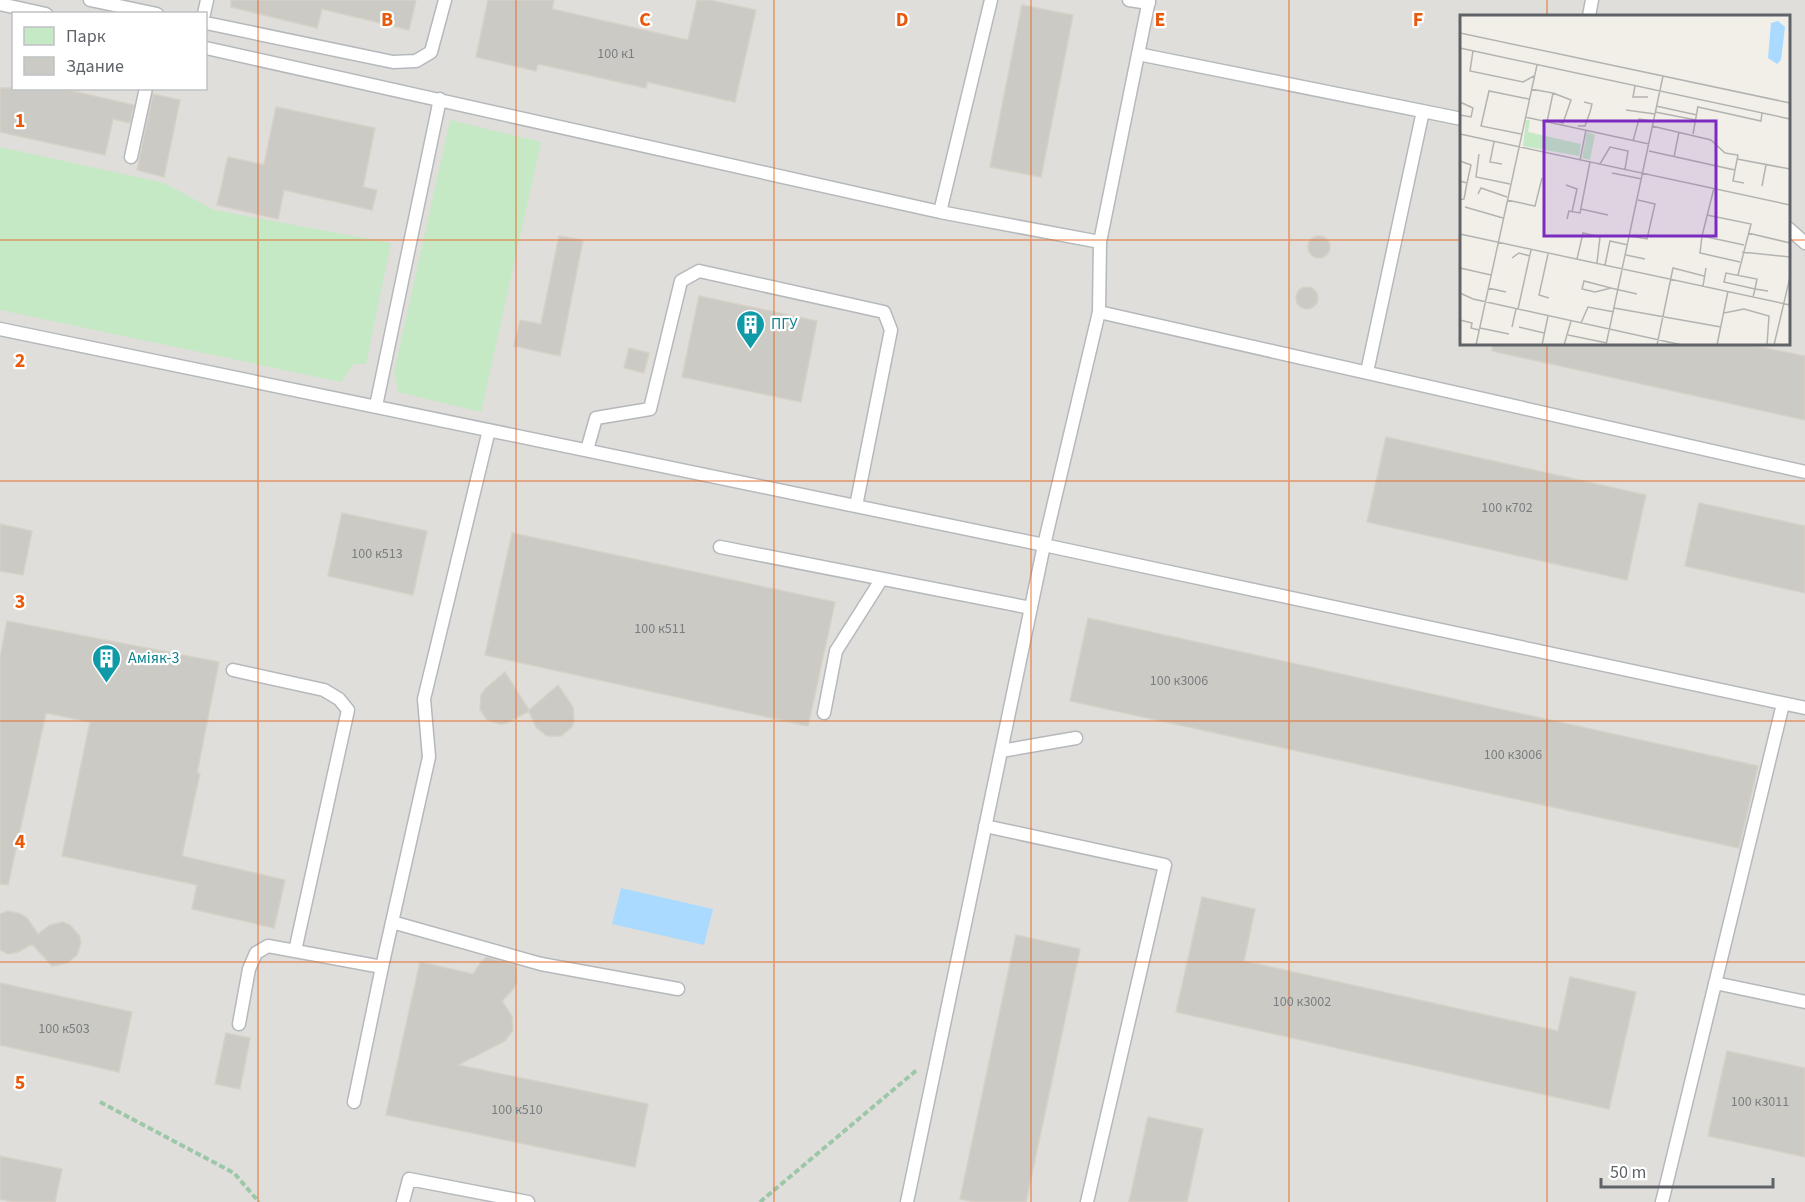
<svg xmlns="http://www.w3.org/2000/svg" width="1805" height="1202" font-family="'Source Sans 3',sans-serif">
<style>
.industrial{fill:#e0deda;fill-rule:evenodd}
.green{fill:#c5e8c5}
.water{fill:#aadaff}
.building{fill:#cccac5;stroke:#d6d1c6;stroke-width:1.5}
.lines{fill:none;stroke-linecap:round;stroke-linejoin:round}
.lane-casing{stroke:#b5b8bc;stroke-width:15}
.path{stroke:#9cc7a9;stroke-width:4;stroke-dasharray:6 3;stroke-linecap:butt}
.lane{stroke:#fff;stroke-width:12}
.grid{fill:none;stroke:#e8590c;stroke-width:1.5;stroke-opacity:0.55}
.labels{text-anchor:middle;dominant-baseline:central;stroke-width:4.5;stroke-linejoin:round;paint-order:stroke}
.number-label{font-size:14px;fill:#7a7d7f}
.culture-label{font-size:16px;fill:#0d838f;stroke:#fff;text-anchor:start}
.inset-road{fill:none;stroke:#b3b3b1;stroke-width:1.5}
.view{fill:#7b2cbf;fill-opacity:0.15;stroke:#7b2cbf;stroke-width:3}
.inset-edge{fill:none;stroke:#5f6368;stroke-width:3}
.grid-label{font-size:20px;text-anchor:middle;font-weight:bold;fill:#e8590c;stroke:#fff;stroke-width:4.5;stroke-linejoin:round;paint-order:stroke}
</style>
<rect width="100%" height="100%" fill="#f1efe8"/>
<!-- industrial -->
<path class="industrial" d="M0,0H1805V1202H0ZM14,14H206V88H14ZM1462,16H1788V344H1462Z"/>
<!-- green -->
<path class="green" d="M450,120L541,142L481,412L398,392L394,372Z
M0,147L164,183L214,210L391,243L366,364H354L341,382L0,310Z"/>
<!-- water -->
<path class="water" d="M621,888L713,909L704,945L612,924Z"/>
<!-- building -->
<path class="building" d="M231,0H416L409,30L322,9L317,28L231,7Z
M488,0H554L552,9L688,40L697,0H710L756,10L735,102L647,82L646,88L538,64L536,71L476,57Z
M1022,5L1073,15L1041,177L990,167Z
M0,88H59L134,105L130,123L113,119L105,155L0,132Z
M153,94L180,100L164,177L137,170Z
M276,107L375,128L363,187L377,190L372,210L284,190L278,219L217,205L228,157L264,165Z
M559,236L583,240L560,356L514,346L520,320L541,324Z
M1308 247a11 11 0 1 1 22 0a11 11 0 1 1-22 0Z
M1296 298a11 11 0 1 1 22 0a11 11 0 1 1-22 0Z
M699,296L817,321L801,402L682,377Z
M1493,344H1746L1805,356V420L1492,351Z
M629,348L649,353L644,373L624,368Z
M1386,437L1646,495L1627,580L1367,522Z
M1699,503L1805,526V593L1685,566Z
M342,513L427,531L413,595L328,576Z
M0,524L32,531L23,575L0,571Z
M512,533L835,602L808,726L485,655Z
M1088,618L1758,766L1739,848L1070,701Z
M7,621L219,662L197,773H200L182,856L285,880L274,928L192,909L197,885L62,856L90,722L46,713L8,885L0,884V658Z
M505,672L529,710L558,685L573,707L574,721L572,727L561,736H547L536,727L529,711L507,723L500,724L487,720L480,709L481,695L485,689Z
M1202,897L1255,909L1244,961L1558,1031L1570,977L1636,992L1609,1109L1176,1012Z
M8,911L21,914L27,918L38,934L50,925L63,922L70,925L79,935L81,942L77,955L67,963L52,966L32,944L18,952L8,954L0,950V914Z
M1016,935L1080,949L1026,1202H974L960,1199Z
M487,957L514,965L516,968L517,981L514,988L502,1001L512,1016L513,1030L505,1041L458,1065L648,1104L635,1167L386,1115L420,962L473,974L481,962Z
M0,983L132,1012L119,1072L0,1045Z
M226,1033L250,1038L240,1089L215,1084Z
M1727,1051L1805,1068V1157L1708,1136Z
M1148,1117L1203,1129L1187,1202H1129Z
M0,1156L62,1169L55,1202H13L0,1199Z"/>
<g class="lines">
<defs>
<path id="lane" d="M90,0L157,14
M1129,0L1149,3
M0,4L46,14
M204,14L207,0
M1589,16L1592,0
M206,23L393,62L416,61L431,52L445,0
M206,48L940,212L1100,242
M1138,54L1462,119
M131,157L146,88
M940,212L991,0
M1788,228L1805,243
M1099,312L1805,472
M0,329L1044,545L1805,708
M1367,372L1423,111
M376,406L440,99
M587,450L596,418L650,409L681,281L699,271L884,312L891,330L856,506
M720,547L1031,608
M233,670L324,690L339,699L348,710L295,951
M824,713L836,651L881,580
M1001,751L1076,738
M985,826L1165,865L1087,1202
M392,922L541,964L678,989
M1715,983L1805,1002
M239,1024L249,969L256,953L268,946L382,967L429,757L424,699L489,430
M354,1102L382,967
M403,1202L409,1179L528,1202
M907,1202L1044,545L1099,312L1100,242L1149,0
M1662,1202L1783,704"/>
</defs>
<!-- lane casing -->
<use href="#lane" class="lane-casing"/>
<!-- path -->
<path class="path" d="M100,1102L234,1173L259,1202
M760,1202L918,1069"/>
<!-- lane -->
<use href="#lane" class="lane"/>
</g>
<!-- grid -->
<path class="grid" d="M258,0V1202M516,0V1202M774,0V1202M1031,0V1202M1289,0V1202M1547,0V16M0,240H1462M1788,240H1805M1547,344V1202M0,481H1805M0,721H1805M0,962H1805"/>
<!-- icons -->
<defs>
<symbol id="building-pin" viewBox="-11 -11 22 30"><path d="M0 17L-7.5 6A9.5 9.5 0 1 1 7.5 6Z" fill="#0f9aa8" stroke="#fff"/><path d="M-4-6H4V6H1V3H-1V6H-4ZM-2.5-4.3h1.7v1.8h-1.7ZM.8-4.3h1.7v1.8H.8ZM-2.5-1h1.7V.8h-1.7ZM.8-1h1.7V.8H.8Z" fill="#fff"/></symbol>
</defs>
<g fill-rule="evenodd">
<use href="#building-pin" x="734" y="308" width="33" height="45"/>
<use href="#building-pin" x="90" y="642" width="33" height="45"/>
</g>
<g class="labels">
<!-- number labels -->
<g class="number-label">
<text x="616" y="54">100 к1</text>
<text x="1507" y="508">100 к702</text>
<text x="377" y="554">100 к513</text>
<text x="660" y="629">100 к511</text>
<text x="1179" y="681">100 к3006</text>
<text x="1513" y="755">100 к3006</text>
<text x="1302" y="1002">100 к3002</text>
<text x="64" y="1029">100 к503</text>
<text x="1760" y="1102">100 к3011</text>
<text x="517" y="1110">100 к510</text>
</g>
<!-- culture labels -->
<g class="culture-label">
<text x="771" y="324">ПГУ</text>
<text x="128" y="658">Аміяк-3</text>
</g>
</g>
<!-- overview -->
<g transform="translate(1460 15)">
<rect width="330" height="330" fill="#f1efe8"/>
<path d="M66,105H70L68,117L121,129L119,141L63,131ZM127,117L135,120L130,145L122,143Z" fill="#c5e8c5"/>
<path d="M318,6L325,12L321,45L317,49L308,43L311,8Z" fill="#aadaff"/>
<path class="inset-road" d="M0,18L330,88M0,33L330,104M13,36L10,56L63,67L74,61M175,71L173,82H188M71,74L93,78L87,107M93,78L111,85L103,108L99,107M0,87L13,93L11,102L0,100M196,91L237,100M238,92L301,106L302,98M166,95L195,99M195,97L236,105M65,102L189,129M118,111H125L130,97L132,89L124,87M0,119L330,190M61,119L21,111L29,76L69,84M233,119L238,91M173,126L179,104L193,106M34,127L30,147L42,149M189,136L275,155L278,140L265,138L251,125L192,111M19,139L16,162L50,169M214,142L219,117M277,144L330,154M120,145L126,115M0,146L11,150L7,168L0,166M140,149L150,132L168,136L165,154M275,155L273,166L284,168M152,158L182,164M106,170L117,174L112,197M302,171L306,150M254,173L242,221L284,230M18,179L21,173L47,182M0,185L4,184L7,168M47,185L75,191L82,163M5,192L43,203M121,194L148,200M247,200L291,209L278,260M107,204L109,196L120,198L130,147M288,218L330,228M0,219L330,290M170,221L187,224L195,189L178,185M242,221L240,238L280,247M282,237L330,242M88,239L79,280L89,283M166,240L185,244M52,243L59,238L70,241M117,244L123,218L140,222L137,248M145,250L150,226L168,230M0,253L31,260M243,271L246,253M28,273L46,277M151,273L124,266L122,274L135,277L151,273L177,279M0,278L13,284L222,330M293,282L295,274L297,264L266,258L264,267L295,274L308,276M154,293L261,312M58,294L71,235M264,298L284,294L309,301L307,330M0,305L12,308L11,313L19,315M121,308L128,292L154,297M52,312L56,294M59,312L84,318M20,313L49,319M108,320L147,328M16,330L77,50M82,330L88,301M104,330L111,306M146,330L203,61M197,330L213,253L244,261M257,330L268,276M314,330L330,262"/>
<path class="view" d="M84,106H256V221H84Z"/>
<rect width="330" height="330" class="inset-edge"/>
</g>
<g class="grid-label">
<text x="387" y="26">B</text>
<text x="645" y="26">C</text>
<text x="902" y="26">D</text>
<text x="1160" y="26">E</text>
<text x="1418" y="26">F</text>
<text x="20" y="127">1</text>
<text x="20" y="367">2</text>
<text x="20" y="608">3</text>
<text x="20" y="848">4</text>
<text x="20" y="1089">5</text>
</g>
<!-- legend -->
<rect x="12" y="12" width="195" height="78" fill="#ffffff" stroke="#bfc1c3" stroke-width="1.5"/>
<rect x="24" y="27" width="30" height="18" fill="#c5e8c5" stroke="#bfc1c3" stroke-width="1.5"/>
<text x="66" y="42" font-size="18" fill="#5f6368">Парк</text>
<rect x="24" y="57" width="30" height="18" fill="#cccac5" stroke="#bfc1c3" stroke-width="1.5"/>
<text x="66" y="72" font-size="18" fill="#5f6368">Здание</text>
<!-- scale -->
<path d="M1601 1178v9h172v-9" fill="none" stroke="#5f6368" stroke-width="3"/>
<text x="1610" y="1178" font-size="18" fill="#5f6368" stroke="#ffffff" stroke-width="4.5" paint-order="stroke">50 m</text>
</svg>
